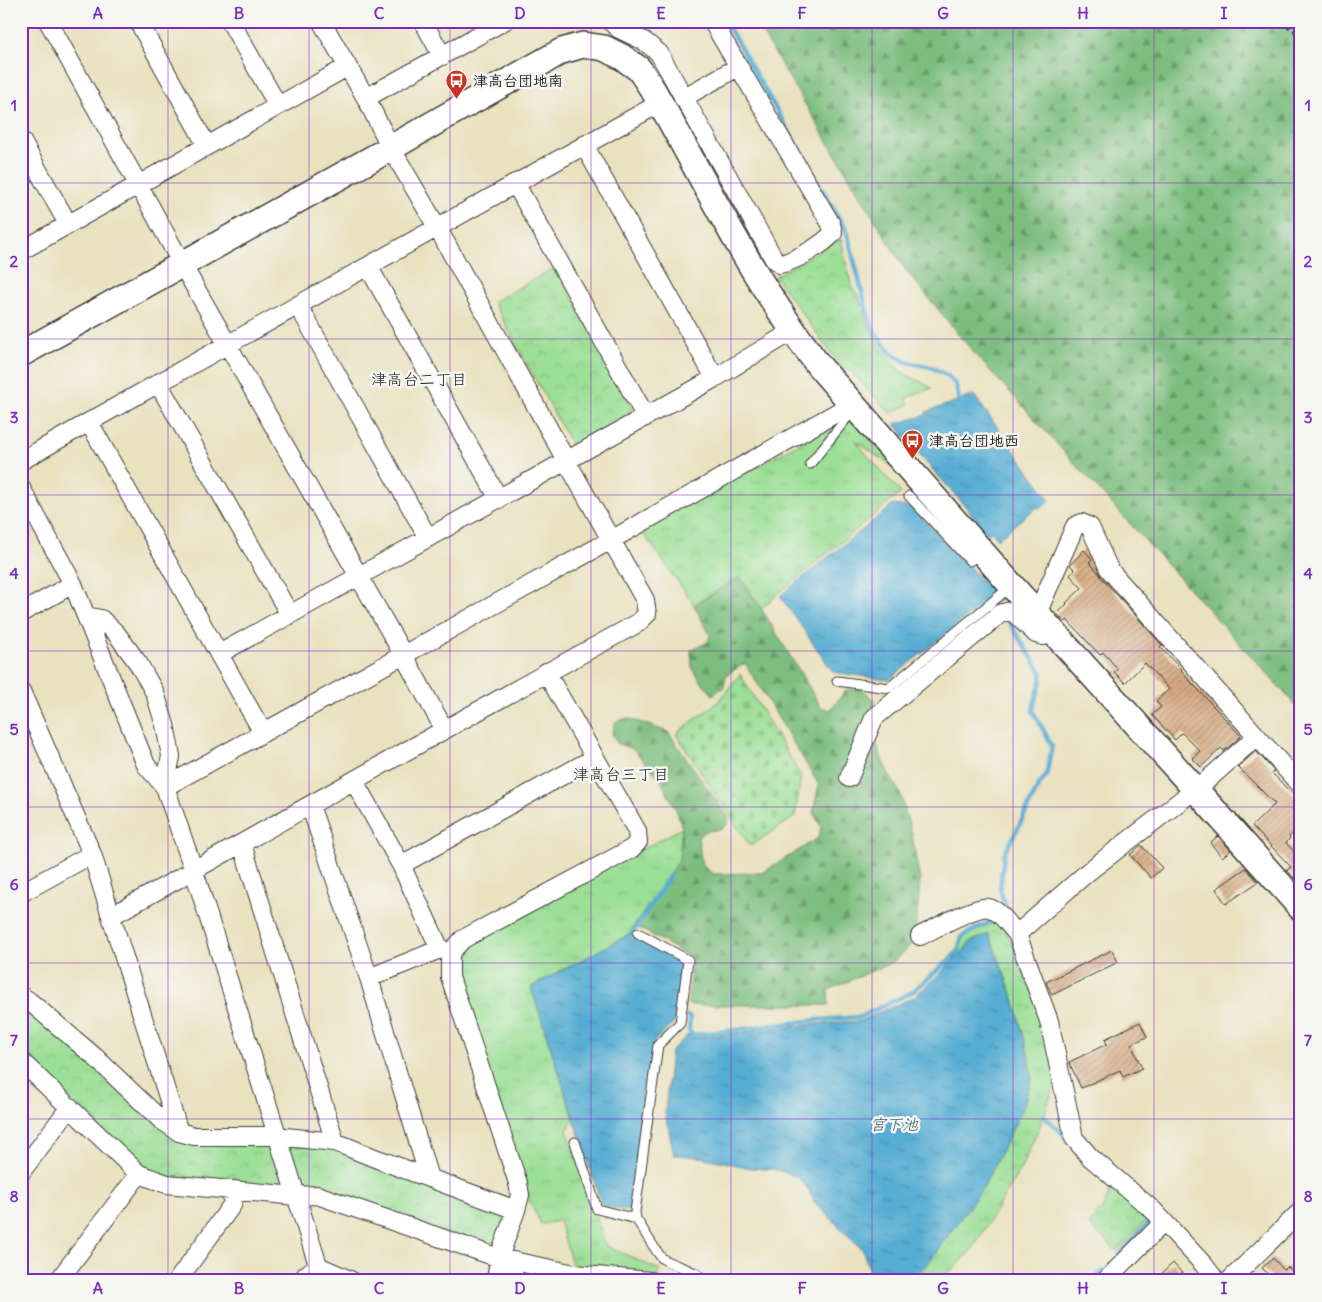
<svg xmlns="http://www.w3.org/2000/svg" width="1322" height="1302" font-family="Delius,'Klee One',sans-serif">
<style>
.grass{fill:url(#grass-tufts);stroke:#5c7e59}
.forest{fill:url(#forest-firs);stroke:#4c6d4e}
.cemetery{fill:url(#cemetery-stones);stroke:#5c7e59}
.park{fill:url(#park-crowns);stroke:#5c7e59}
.water{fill:url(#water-ripples);stroke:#396478}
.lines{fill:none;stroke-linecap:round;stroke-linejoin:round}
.stream{stroke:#56add3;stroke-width:4.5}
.building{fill:url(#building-hatch)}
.lane-casing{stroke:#3b3a34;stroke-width:11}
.street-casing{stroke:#3b3a34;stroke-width:20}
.secondary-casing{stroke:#3b3a34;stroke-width:28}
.path{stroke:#3b3a34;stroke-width:2.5;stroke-dasharray:4 4;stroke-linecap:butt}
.lane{stroke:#fff;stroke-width:9}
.street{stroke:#fff;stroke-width:18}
.secondary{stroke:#fff;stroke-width:25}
.grid{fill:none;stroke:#7b2cbf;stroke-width:1;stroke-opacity:0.55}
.labels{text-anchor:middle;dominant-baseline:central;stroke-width:5;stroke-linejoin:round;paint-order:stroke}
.poi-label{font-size:15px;font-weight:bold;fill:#1c1c1c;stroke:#f6f6f2;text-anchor:start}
.neighbourhood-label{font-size:16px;fill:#1c1c1c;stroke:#f6f6f2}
.water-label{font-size:16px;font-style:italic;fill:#365d6e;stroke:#f6f6f2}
.neatline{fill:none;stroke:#7b2cbf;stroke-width:2}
.grid-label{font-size:16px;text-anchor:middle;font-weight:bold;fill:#7b2cbf}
</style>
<defs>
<pattern id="grass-tufts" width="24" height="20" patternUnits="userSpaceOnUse" patternTransform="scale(1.25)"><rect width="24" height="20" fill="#9cdf96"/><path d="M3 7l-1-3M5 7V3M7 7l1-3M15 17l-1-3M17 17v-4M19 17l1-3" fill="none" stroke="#86bf81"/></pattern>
<pattern id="forest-firs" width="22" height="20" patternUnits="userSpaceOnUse" patternTransform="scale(1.25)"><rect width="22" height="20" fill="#7dbe7f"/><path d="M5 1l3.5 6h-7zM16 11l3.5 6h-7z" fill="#669a67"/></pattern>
<pattern id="cemetery-stones" width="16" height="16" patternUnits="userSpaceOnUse" patternTransform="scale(1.25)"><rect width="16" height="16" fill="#9cdf96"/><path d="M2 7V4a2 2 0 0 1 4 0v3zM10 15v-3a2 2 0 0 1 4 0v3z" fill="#86bf81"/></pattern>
<pattern id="park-crowns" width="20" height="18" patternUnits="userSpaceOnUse" patternTransform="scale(1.25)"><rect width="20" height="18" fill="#9cdf96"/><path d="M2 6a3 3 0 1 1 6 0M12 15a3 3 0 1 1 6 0" fill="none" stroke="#86bf81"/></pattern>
<pattern id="water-ripples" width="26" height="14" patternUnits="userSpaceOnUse" patternTransform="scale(1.25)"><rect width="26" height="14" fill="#56add3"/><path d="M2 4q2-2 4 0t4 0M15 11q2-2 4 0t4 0" fill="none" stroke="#468caa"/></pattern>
<pattern id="building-hatch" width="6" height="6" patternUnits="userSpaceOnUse" patternTransform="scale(1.25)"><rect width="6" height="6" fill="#d7ab84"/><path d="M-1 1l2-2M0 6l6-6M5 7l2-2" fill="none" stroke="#ae8a6b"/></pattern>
</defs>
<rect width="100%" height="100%" fill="#f6f6f2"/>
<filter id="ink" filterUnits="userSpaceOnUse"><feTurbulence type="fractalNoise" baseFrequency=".02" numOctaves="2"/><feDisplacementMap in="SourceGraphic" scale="10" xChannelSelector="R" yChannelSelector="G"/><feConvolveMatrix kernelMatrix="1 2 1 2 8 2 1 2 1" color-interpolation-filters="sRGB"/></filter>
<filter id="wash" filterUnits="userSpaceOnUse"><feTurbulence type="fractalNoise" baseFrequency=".0096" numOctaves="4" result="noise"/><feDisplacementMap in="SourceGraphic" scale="20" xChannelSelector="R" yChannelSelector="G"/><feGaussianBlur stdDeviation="1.12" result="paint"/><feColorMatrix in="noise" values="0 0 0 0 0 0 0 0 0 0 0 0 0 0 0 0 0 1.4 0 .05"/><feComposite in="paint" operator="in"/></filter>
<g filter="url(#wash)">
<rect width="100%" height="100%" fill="#eae1bf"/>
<!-- grass -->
<path class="grass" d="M850,420L905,476L855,440L867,455L901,493L761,608L740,578L694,605L641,530L838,422L814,466Z
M682,828L679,860L628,935L531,987L574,1119L567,1130L606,1246L660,1270L656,1279L573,1267L559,1221L541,1224L528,1198L461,984C461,965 464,953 475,938Z
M992,923L1000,924L1010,938L1045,1022L1056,1079L1044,1116L1022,1166L974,1247L959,1264L938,1281H905L916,1274L1022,1110L1031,1080L1030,1062L1014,999L989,934L970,942L960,955L954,959L959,951L964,937Z
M1109,1185L1147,1219L1117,1251L1089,1225L1102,1209L1108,1197Z"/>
<!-- forest -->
<path class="forest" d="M755,21H1301V711L974,353L904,268Z
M740,577L761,608L821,707L830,710L846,690L862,689L874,700L875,740L884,765L900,793L912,835L920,881L915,941L893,962L828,990L829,1005H688L692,958L639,928L628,935L679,860L682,828L678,814L660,779L633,749L618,744L612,734L615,722L627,718L668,732L728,817V823L722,829L706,831L698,837L702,865L713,874L762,873L818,838L821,827L813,812L819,785L745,663L726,675L724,687L713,695L701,681L692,667L691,650L708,642L710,635L694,605Z"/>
<!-- cemetery -->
<path class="cemetery" d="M740,674L801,776L795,817L750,846L676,734L718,702Z"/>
<!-- park -->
<path class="park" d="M841,239L852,289L858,294L866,321L880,347L900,371L932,388L906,398L909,405L890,413L850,370L844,371L775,276Z
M556,267L632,408L628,417L576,446L571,444L493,302Z
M21,1001L158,1124L266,1141L272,1145L285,1182L280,1186L235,1185L170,1180L143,1168L21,1055Z
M287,1146H335L504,1210L507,1217L497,1247L491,1248L306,1191L298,1183Z"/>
<!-- water -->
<path class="water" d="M974,395L1050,500L1039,509L1037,507L997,539L992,532L987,534C959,495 923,463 895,424L926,415V412Z
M893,505L913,508L995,594L889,680L833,672L780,596Z
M989,934L1014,999L1030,1062L1031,1080L1022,1110L984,1186L928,1263L916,1274L905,1281H875L872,1277L862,1249L814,1202L808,1189L798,1177L778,1170L751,1168L700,1157L674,1155L665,1113L671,1051L689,1034L693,1038L814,1024L860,1021L914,997L938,976L954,959L960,955L970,942Z
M628,935L683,962L674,1023L655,1041L629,1211L602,1206L531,987Z"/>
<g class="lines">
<!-- stream -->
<path class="stream" d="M725,21L847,232L869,319L878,337L890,352L906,362L931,367L948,376L956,385L960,405
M1007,912L1000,889L1004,854L1017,830L1039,785L1046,776L1052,746L1033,711L1034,704L1041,681V672L1019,638L1008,620
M629,939L670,875
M687,1016L690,1017L689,1031L693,1035L816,1020L860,1017L912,992L947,962L958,951L962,936L997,918
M1044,1116L1060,1131L1067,1140
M1119,1255L1151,1220
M1093,1281L1103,1271"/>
</g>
<g id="blocks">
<!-- building -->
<path class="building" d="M1084,550L1092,559L1089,562L1099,573L1101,577L1162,645L1160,647L1182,670L1181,671L1241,736L1224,751L1221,748L1201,767L1192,758L1200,751L1182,733L1175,740L1152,715L1161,707L1156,701L1169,689L1145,663L1125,683L1114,672L1118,669L1103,652L1100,655L1067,620L1065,622L1057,614L1067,604L1066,603L1082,588L1070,575L1075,570L1070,565Z
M1256,751L1274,771L1272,773L1301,803V826L1289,837L1290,838L1286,843L1300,858L1301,857V886L1287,870L1291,867L1252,826L1275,804L1238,767Z
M1218,836L1231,850L1222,857L1210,843Z
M1141,845L1162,868L1151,878L1130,855Z
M1246,868L1258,882L1226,904L1216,889Z
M1112,950L1118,962L1052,995L1046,982Z
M1140,1022L1147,1037L1131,1044L1142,1068L1123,1077L1120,1070L1081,1088L1069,1062L1107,1044L1105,1039Z
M1273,1258L1284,1270L1288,1267L1301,1281H1273L1274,1280L1262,1268Z
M1173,1263L1189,1281H1154Z"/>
</g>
</g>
<g filter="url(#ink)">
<use href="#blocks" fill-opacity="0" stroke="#3b3a34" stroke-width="1"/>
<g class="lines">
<defs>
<path id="lane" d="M810,464L846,419L851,407
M909,496L970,561L980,552
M837,681L889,688L1010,587
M638,933L688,960L680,1023L658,1045L635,1212L636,1219C642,1227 657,1254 663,1259C675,1267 698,1270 705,1281
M575,1142L597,1209L636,1219"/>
<path id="street" d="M48,21L187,273L404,656L444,729
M138,21L207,146
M230,21L278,106
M423,21L442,56
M610,21L619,29L644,41L659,53L774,259L780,264C795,261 823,245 833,233L831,224L712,21
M366,98L504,21
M683,98L738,67
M21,140L68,224
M584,145L715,378
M515,183L646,417
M21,251L347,67
M368,266L499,499
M298,305L428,538
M158,383L290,615
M89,422L263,733
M21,461L89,422L660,103
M21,488L73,584L146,765L165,787L194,871L323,1281
M21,613L73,584
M1037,614L1075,526L1082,523L1090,527L1109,569L1120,582L1301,786
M86,616L101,619L116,633L138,663L155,693L165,725L171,756L165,787
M219,654L715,378L793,331
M21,691L92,854
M849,778L874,718L1001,613L1012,611L1036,634L1044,636L1052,630
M354,781L401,865L440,949L450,953
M165,787L611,540L852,404
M310,805L369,978L429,1178
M242,844L335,1142
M401,865L594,758
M21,893L92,854L111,916C287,819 461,719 638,623L647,614L645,600L567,462L437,227L391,148L366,98L321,21
M111,916L179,1132
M920,936C934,929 976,905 989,908C999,910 1010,926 1017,934
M369,978L440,949
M21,996L29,1001L95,1057L161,1120L179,1132L194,1136H276L335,1142L380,1160L516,1210
M21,1061L139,1174L167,1184L296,1196L317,1195L499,1258L575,1274L650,1281
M21,1172L70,1107
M499,1258L517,1281
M58,1281L139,1174
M177,1281L232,1205L234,1190
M302,1281L306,1275L318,1266L352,1281
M496,1281L499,1258L516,1210L520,1195L518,1183L450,977V953L463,939L631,849L638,842L637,831L546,672
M1105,1281L1164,1222
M1216,1281L1204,1265L1154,1211L1090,1157L1074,1138L1049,1021L1017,934L1089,871L1205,782L1256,737
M1229,1281L1301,1211"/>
<path id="secondary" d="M21,354L391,148L462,107L562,51L583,45L604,48L622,57L639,69L653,90C691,156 725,226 766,290C783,316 800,341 819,366L1012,586L1196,790L1301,908"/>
</defs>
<!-- lane casing -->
<use href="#lane" class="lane-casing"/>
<!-- street casing -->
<use href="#street" class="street-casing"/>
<!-- secondary casing -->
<use href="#secondary" class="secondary-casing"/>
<!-- path -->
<path class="path" d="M1280,21L1301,36"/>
<!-- lane -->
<use href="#lane" class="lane"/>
<!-- street -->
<use href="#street" class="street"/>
<!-- secondary -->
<use href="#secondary" class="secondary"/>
</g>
</g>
<!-- grid -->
<path class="grid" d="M168,21V1281M309,21V1281M450,21V1281M591,21V1281M731,21V1281M872,21V1281M1013,21V1281M1154,21V1281M21,183H1301M21,339H1301M21,495H1301M21,651H1301M21,807H1301M21,963H1301M21,1119H1301"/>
<!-- icons -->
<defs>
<symbol id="bus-pin" viewBox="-11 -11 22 30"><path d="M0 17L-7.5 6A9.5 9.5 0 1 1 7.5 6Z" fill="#c8321e" stroke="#f6f6f2"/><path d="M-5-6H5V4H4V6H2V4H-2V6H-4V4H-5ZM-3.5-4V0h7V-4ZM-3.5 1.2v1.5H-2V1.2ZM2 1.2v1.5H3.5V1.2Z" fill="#fff"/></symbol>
</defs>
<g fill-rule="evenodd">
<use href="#bus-pin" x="444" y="68" width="25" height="34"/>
<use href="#bus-pin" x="900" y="428" width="25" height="34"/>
</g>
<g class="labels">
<!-- poi labels -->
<g class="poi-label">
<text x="473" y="80">津高台団地南</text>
<text x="929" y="440">津高台団地西</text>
</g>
<!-- neighbourhood labels -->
<g class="neighbourhood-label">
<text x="419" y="379">津高台二丁目</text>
<text x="621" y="774">津高台三丁目</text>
</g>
<!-- water labels -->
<g class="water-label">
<text x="894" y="1124">宮下池</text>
</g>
</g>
<!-- margin -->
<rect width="1322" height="1302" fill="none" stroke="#f6f6f2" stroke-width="55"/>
<rect x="28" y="28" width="1266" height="1246" class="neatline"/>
<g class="grid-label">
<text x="98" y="19">A</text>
<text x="239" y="19">B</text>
<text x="379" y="19">C</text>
<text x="520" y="19">D</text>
<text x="661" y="19">E</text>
<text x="802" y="19">F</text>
<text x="943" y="19">G</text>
<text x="1083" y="19">H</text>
<text x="1224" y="19">I</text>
<text x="14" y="111">1</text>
<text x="1308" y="111">1</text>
<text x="14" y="267">2</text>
<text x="1308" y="267">2</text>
<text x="14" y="423">3</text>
<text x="1308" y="423">3</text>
<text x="14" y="579">4</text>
<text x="1308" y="579">4</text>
<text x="14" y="735">5</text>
<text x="1308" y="735">5</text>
<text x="14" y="890">6</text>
<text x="1308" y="890">6</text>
<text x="14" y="1046">7</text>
<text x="1308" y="1046">7</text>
<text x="14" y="1202">8</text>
<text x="1308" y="1202">8</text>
<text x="98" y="1294">A</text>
<text x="239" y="1294">B</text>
<text x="379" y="1294">C</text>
<text x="520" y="1294">D</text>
<text x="661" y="1294">E</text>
<text x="802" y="1294">F</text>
<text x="943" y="1294">G</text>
<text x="1083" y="1294">H</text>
<text x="1224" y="1294">I</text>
</g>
</svg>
